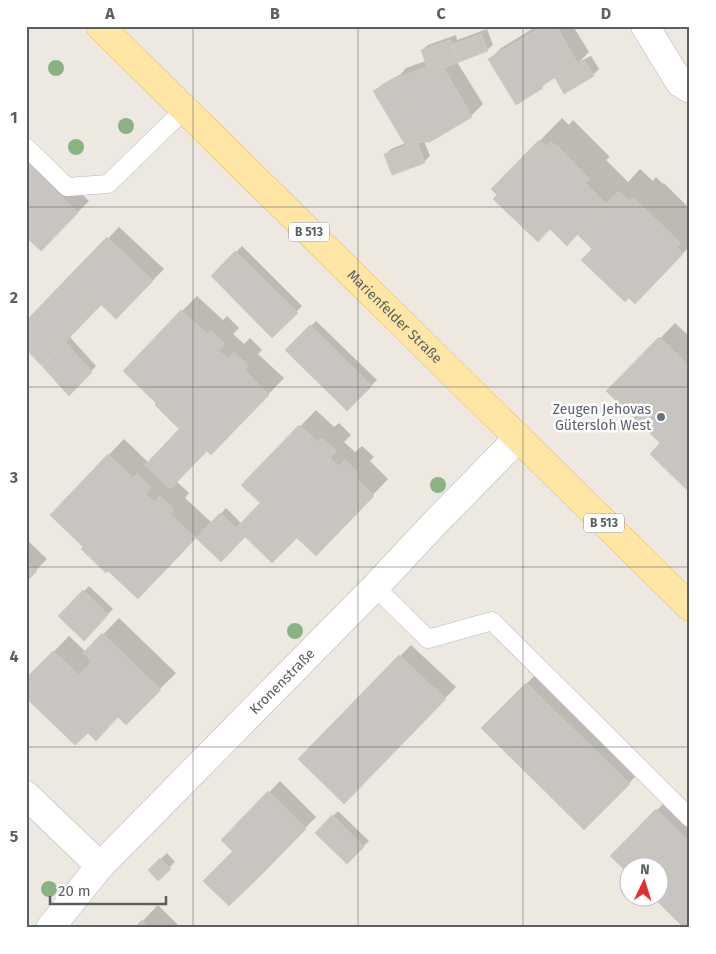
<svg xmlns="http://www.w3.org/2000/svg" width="716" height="954" font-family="'Fira Sans',sans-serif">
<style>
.shadow{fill:#0003;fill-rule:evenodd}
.building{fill:#c8c4bf;stroke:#d2cac0}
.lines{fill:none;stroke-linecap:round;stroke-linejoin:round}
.lane-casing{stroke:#b4b8bc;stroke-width:19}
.street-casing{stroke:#b4b8bc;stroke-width:29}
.primary-casing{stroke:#f1b456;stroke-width:29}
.lane{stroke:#fff;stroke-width:18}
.street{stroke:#fff;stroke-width:28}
.primary{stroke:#ffe6a4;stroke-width:28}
.tree{fill:#8bb382}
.grid{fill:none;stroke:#5a5f62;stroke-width:1;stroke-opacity:0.55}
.worship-dot{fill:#6b7280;stroke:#fff;stroke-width:2}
.labels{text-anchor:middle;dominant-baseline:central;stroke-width:5;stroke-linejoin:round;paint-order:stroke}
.shield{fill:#fff;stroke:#8c8f91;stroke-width:1}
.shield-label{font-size:12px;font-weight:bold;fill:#5a5f62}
.street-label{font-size:14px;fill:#5a5f62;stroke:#fff}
.worship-label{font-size:14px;fill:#5b616d;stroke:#fff;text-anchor:end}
.neatline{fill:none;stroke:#5a5f62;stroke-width:2}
.grid-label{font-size:16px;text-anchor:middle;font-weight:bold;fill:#5a5f62}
</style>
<rect width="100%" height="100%" fill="#ede9e1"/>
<!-- shadow -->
<path class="shadow" d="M537,26H573L589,52L579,62L591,56L599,69L593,75L564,92L555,77L549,80L542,87L490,59L501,48Z
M487,29L493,45L487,50L457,62L483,104L471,116L430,140L424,141L430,156L424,162L386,154L391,149L406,143L375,91L381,85L401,74L406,68L426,61L422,50L428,45L456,35L457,40ZM436,57L441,61L442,68Z
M562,118L569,125L573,120L610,157L606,160L628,182L640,169L653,181L656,177L663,184L664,183L690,209V246L657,280L593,249L578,233L550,228L499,194L493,189Z
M26,140L89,201L41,249L26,235Z
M119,227L164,269L116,318L101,303L69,336L96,366L69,394L26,323Z
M242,246L302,306L272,336L213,276Z
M197,296L223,320L227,316L239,328L233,334L244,344L250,338L262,350L258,354L284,378L226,438L207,450L176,481L189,493L185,498L212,523L226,508L242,524L262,503L243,485L316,410L334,427L339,423L351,435L344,442L355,452L362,446L374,457L370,461L388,479L331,539L297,536H245L221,561L196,537L153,582L85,547L51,515L124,439L149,463L181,429L156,405L182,311Z
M316,321L377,380L347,409L287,350Z
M675,323L690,337V491L662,443L608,391Z
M26,539L47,559L26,580Z
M89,586L113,609L83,639L60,616Z
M119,618L176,673L126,723L119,716L26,680L69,636L86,652Z
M411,645L456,687L356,791L300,759Z
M538,672L640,772L584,828L483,728Z
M280,781L316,817L270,864L234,851L223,840Z
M668,799L690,821V928L658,896V866H628V872L612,856Z
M338,811L369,841L347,862L316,833Z
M167,853L175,862L158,879L150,870Z
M158,905L181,928H136Z"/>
<!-- building -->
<path class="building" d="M543,26H556L578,64L541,86L543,88L516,105L488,59Z
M481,34L488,51L459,62L452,45Z
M450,40L459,62L443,68L440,62L436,63L430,47Z
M430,47L436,63L427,67L421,50Z
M585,61L594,76L564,94L555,78Z
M440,62L472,117L430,142L394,79Z
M394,79L430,142H417L406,146L373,91Z
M539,140L547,147L551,142L560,149L589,179L585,183L605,203L567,246L550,229L538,242L493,199L497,195L491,189Z
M417,142L425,163L392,175L384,154Z
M26,162L78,213L41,251L26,237Z
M618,191L630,202L633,198L641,205L680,243L676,247L683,254L635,304L629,298L625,302L581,260L592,249L578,235Z
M107,237L153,281L116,319L70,275Z
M235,251L298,313L272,338L211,276Z
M70,275L101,305L42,366L26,349V321Z
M181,310L207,334L211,331L225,344L218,350L228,359L234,352L248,366L244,370L269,395L211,455L181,427L179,429L155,405L156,403L123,371Z
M310,325L372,386L347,411L285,350Z
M659,337L690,367V493L650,454L660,443L606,391Z
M65,342L92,372L69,396L42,366Z
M299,425L318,442L322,438L336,451L330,458L339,467L345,460L359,474L355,477L374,496L316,556L297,538L272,563L236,528L260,503L241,485Z
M181,427L207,451L170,489L145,465Z
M108,454L133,478L137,474L151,488L145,494L154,502L160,496L174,510L170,514L196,538L138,599L108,571L106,573L81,549L83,547L50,515Z
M220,513L245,537L221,562L196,538Z
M26,561L37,571L26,582Z
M83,590L108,615L84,641L58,616Z
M102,633L161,690L126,725L118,717L96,741L88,733L75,745L26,698V678L53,651L79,675L92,661L83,653Z
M399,655L446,699L344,804L298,759Z
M526,683L630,784L584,830L481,728Z
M268,791L306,829L259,877L221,840Z
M656,809L690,843V928H684L652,896H658V866H628V873L610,856Z
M332,815L364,847L347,864L315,833Z
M233,851L259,877L229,906L203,881Z
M160,858L171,869L158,881L148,870Z
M142,920L150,928H134Z"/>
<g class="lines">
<defs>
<path id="lane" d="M26,147L67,187L108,184L185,109
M375,587L428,639L492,621L690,818"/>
<g id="street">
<path d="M645,26L680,83L690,89"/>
<path d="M26,795L100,866"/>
<path id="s1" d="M50,928L100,866L375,587L433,525L518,438"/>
</g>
<g id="primary">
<path id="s2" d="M100,26L690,607"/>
</g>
</defs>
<!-- lane casing -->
<use href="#lane" class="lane-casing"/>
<!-- street casing -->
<use href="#street" class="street-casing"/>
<!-- primary casing -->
<use href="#primary" class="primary-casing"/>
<!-- lane -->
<use href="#lane" class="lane"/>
<!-- street -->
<use href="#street" class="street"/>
<!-- primary -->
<use href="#primary" class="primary"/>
</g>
<!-- trees -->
<g class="tree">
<circle cx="56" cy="68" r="8"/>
<circle cx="126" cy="126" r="8"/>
<circle cx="76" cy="147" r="8"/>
<circle cx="438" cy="485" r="8"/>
<circle cx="295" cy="631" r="8"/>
<circle cx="49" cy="889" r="8"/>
</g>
<!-- grid -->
<path class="grid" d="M193,26V928M358,26V928M523,26V928M26,207H690M26,387H690M26,567H690M26,747H690"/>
<!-- markers -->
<circle class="worship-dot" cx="661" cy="417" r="5"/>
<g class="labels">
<!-- shield labels -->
<g class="shield">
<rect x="289" y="222.5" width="40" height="19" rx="4"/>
<rect x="584" y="513.5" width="40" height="19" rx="4"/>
</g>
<g class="shield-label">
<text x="309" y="232">B 513</text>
<text x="604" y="523">B 513</text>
</g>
<!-- street labels -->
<g class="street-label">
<text stroke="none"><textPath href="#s2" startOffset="414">Marienfelder Straße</textPath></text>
<text stroke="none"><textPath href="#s1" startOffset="339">Kronenstraße</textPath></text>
</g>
<!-- worship labels -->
<g class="worship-label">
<text x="651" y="409">Zeugen Jehovas<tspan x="651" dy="16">Gütersloh West</tspan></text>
</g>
</g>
<!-- border -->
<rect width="716" height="954" fill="none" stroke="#ffffff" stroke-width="55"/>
<!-- north arrow -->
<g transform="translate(644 882) rotate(4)"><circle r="24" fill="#ffffff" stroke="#bdbfc0"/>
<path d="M0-4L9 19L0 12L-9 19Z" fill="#e92b32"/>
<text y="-8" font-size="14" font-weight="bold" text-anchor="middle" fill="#5a5f62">N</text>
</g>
<!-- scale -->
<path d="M50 896v8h116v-8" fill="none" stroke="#5a5f62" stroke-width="2.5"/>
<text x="58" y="896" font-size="15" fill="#5a5f62" stroke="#ffffff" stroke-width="4" paint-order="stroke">20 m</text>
<rect x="28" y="28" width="660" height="898" class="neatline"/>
<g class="grid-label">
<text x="110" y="19">A</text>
<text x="275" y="19">B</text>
<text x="441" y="19">C</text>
<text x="606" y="19">D</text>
<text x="14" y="123">1</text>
<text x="14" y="303">2</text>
<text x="14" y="483">3</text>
<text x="14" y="662">4</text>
<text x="14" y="842">5</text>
</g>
</svg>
